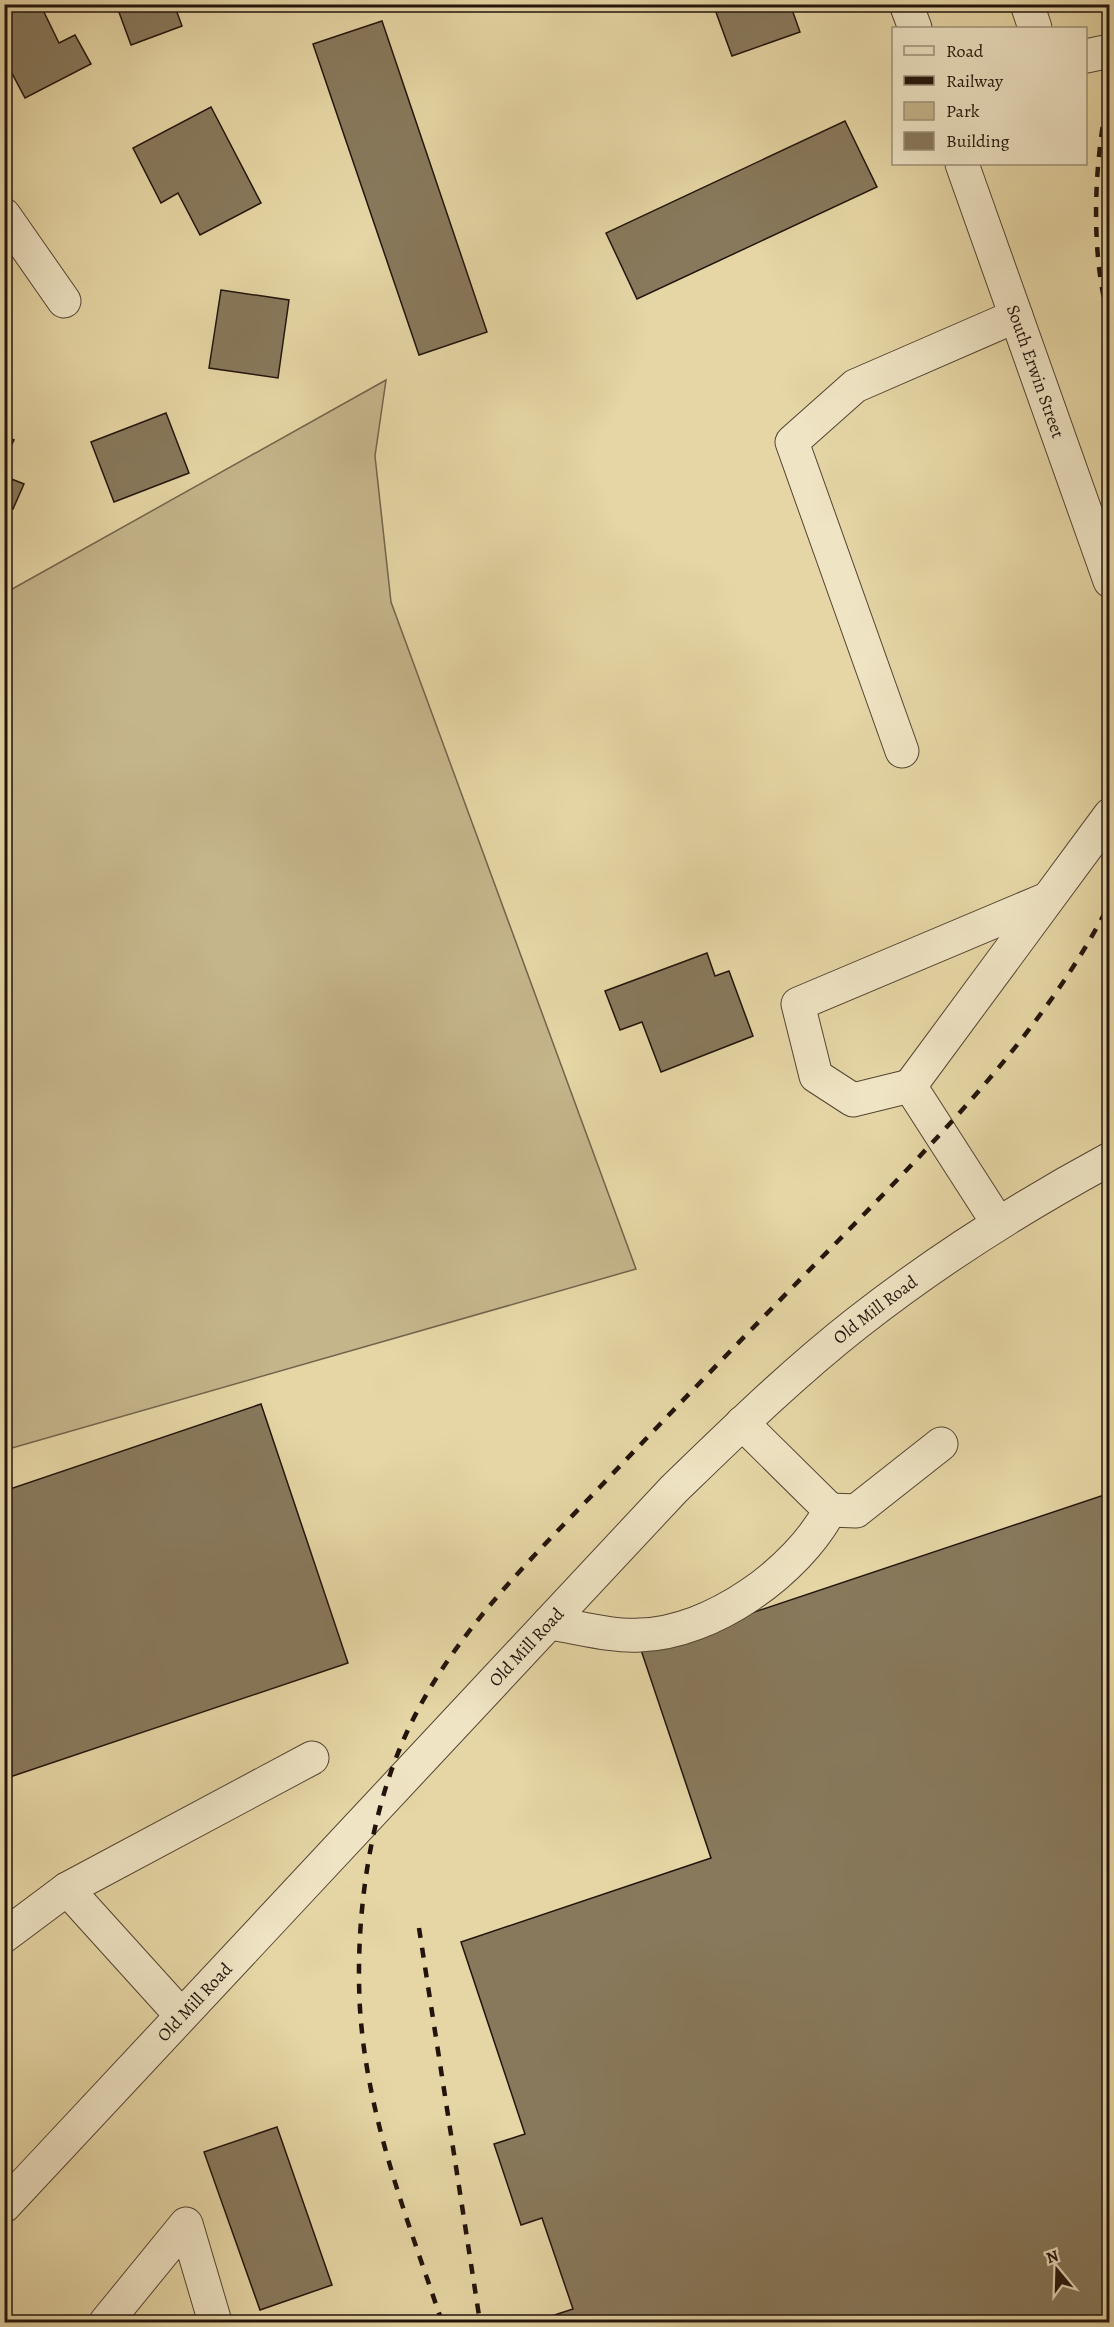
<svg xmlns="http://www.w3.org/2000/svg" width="1114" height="2327" font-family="Alegreya,serif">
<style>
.green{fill:#c5b58b;stroke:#74644c;stroke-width:1.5}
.building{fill:#88795c;stroke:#22140c;stroke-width:1.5}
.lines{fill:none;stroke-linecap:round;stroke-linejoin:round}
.minor-casing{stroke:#534432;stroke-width:35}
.minor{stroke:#efe4c4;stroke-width:33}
.rail{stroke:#22140c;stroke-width:4.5;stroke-dasharray:10 10;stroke-linecap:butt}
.labels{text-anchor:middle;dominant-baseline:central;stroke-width:4.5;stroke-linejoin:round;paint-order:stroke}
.street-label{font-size:18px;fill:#22140c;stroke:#efe4c4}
</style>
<rect width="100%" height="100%" fill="#e6d6a5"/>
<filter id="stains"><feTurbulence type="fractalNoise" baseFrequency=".00333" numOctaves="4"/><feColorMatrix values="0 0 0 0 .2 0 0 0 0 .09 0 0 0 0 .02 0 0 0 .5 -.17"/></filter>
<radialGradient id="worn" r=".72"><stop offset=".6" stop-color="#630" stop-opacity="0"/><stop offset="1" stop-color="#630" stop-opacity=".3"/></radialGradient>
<!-- green -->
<path class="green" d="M386,380L375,456L391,602L636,1269L5,1450V593Z"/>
<!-- building -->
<path class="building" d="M4,4H40L59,43L75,35L91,64L25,98L4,58Z
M116,4H174L182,26L131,45Z
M713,4H790L800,32L732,56Z
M382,21L487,332L419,355L313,44Z
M211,107L261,203L200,235L178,193L161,203L133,148Z
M845,121L877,187L637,299L606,233Z
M221,290L289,300L278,378L209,368Z
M166,413L189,473L114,502L91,442Z
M4,436L14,440L4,461Z
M4,476L24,484L13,509L4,505Z
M707,953L715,976L729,971L753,1036L661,1072L642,1022L620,1030L605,991Z
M261,1404L348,1663L4,1779V1491Z
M1110,1493V2322H533L573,2309L542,2218L521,2225L494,2144L525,2134L461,1942L711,1858L641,1650Z
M277,2127L332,2285L260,2310L204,2152Z"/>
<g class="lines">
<defs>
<g id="minor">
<path d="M906,4L915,28"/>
<path d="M1027,4L1035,28"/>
<path d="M1086,56L1110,51"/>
<path id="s1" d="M962,164L1110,581"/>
<path d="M4,215L64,301"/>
<path d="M902,751L792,442L855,386L1016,316"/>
<path d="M910,1086L853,1100L816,1076L798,1004L1047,899"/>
<path d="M998,1223L910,1086L1110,815"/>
<path d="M830,1510L856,1511L941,1444"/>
<path d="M549,1623C577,1627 613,1637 640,1635C712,1633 797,1572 830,1510L742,1423"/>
<path d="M67,1889L181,2015"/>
<path d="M4,1936L67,1889L312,1758"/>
<path id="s2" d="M4,2206L674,1489C733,1432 792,1374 857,1323C936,1261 1021,1207 1110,1159"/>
<path d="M106,2322L186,2224L215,2322"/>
</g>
</defs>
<!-- minor casing -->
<use href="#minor" class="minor-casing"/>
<!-- minor -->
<use href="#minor" class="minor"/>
<!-- rail -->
<path class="rail" d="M1110,88C1094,157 1089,253 1110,322
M419,1928L480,2322
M442,2322C408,2221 367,2118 360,2009C355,1923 368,1821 403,1741C446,1641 526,1564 600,1487C679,1404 758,1322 838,1241C938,1138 1044,1032 1110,903"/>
</g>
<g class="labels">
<!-- street labels -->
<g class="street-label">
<text stroke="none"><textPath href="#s1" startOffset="220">South Erwin Street</textPath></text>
<text stroke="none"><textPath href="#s2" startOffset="1251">Old Mill Road</textPath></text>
<text stroke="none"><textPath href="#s2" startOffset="765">Old Mill Road</textPath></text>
<text stroke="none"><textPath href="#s2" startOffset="279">Old Mill Road</textPath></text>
</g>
</g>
<!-- margin -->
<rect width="1114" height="2327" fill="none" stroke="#e6d6a5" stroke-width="24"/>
<rect x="6" y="6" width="1102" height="2315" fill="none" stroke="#22140c" stroke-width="3"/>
<rect x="12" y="12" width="1090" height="2303" fill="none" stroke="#22140c" stroke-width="1.5"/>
<!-- legend -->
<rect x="892" y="27" width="195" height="138" fill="#efe4c4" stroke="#9d917a" stroke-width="1.5"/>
<rect x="904" y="46" width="30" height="9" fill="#efe4c4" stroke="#9d917a" stroke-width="1.5"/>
<text x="946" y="57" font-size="18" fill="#22140c">Road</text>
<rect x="904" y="76" width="30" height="9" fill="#22140c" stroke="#9d917a" stroke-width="1.5"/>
<text x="946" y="87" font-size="18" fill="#22140c">Railway</text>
<rect x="904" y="102" width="30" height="18" fill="#c5b58b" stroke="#9d917a" stroke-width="1.5"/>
<text x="946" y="117" font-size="18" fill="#22140c">Park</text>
<rect x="904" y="132" width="30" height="18" fill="#88795c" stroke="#9d917a" stroke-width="1.5"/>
<text x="946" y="147" font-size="18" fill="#22140c">Building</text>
<!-- north arrow -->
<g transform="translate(1057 2270) rotate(341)" stroke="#efe4c4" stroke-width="4.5" paint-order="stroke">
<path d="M0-4.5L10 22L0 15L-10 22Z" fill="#22140c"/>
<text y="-9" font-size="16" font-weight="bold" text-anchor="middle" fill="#22140c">N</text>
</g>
<rect width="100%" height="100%" filter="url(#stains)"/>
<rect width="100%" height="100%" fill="url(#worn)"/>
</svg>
